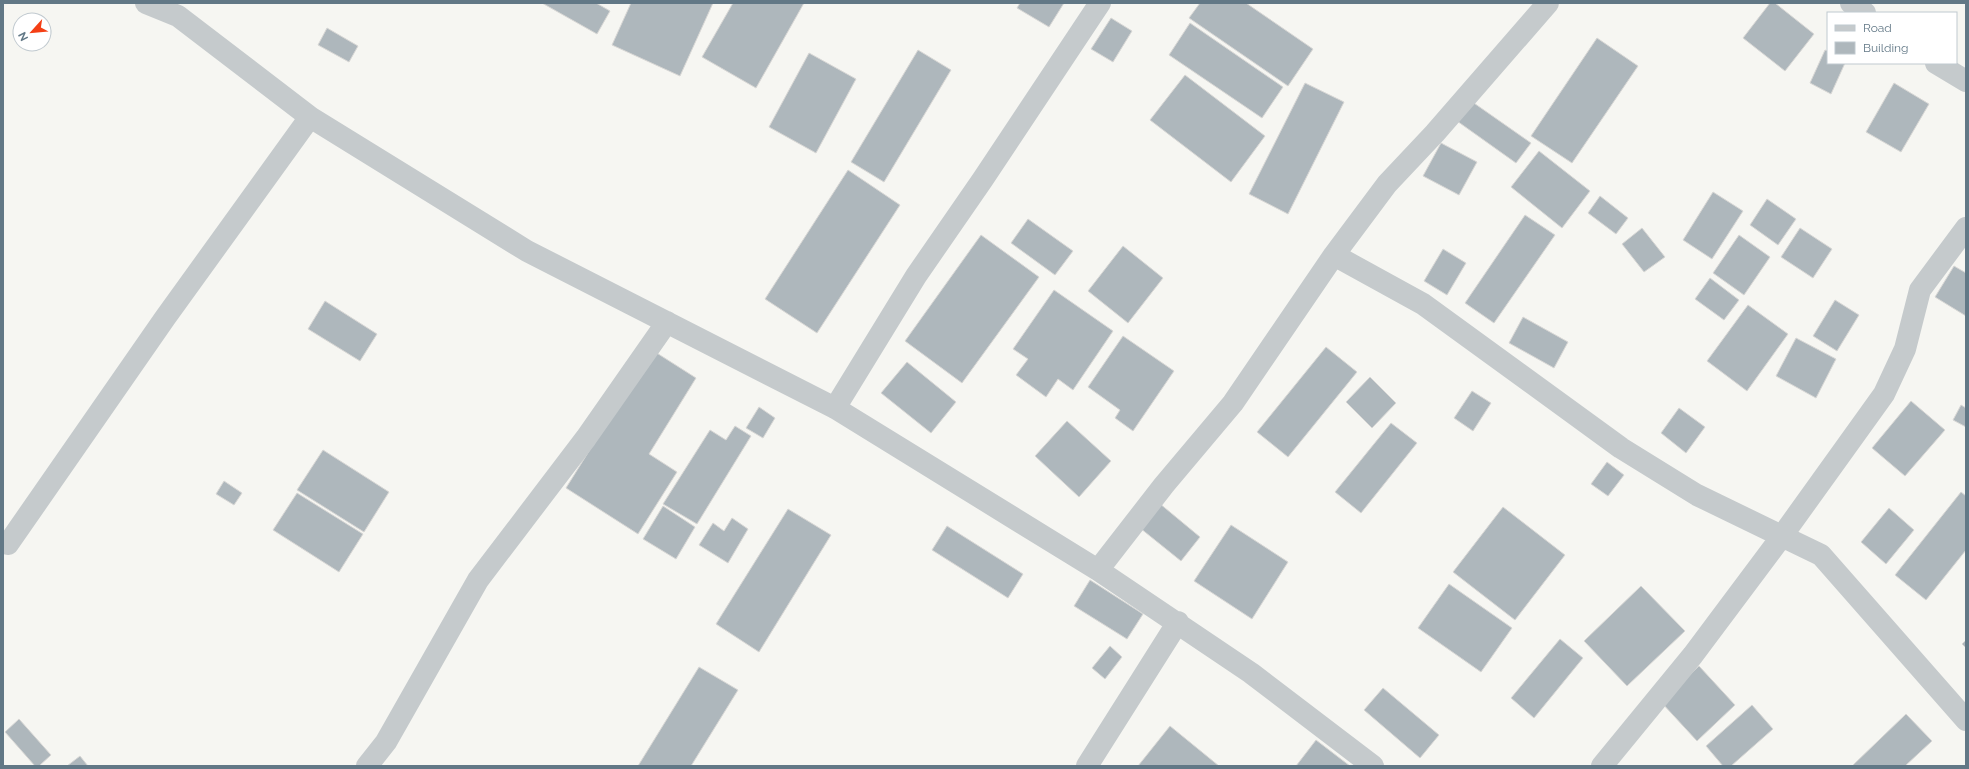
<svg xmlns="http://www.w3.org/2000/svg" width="1969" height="769" font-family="Raleway,sans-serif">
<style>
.building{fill:#aeb7bc;stroke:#d8d7d5}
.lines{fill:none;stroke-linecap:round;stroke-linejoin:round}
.minor{stroke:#c5cacc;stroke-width:22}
</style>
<rect width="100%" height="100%" fill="#f6f6f2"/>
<!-- building -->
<path class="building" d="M542,3H596L610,11L597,34Z
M631,3H713L680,76L612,45Z
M733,3H804L756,88L702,57Z
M1020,3H1064L1049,27L1017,8Z
M1200,3H1246L1313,49L1288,86L1189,18Z
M1770,3H1775L1814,34L1785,71L1743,38Z
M1111,18L1132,31L1113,62L1091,49Z
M1190,23L1283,87L1262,118L1169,55Z
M327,28L358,46L349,62L318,45Z
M1597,38L1638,66L1572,163L1531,136Z
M918,50L951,70L884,182L851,162Z
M1825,50L1828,51V63H1845L1831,94L1810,83Z
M809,53L856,79L816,153L769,127Z
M1185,75L1265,136L1231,182L1150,120Z
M1305,83L1344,102L1288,214L1249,194Z
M1894,83L1929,104L1901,152L1866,132Z
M1471,101L1531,143L1516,163L1457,121Z
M1441,143L1477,162L1459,195L1423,176Z
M1539,151L1590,191L1562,228L1511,187Z
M848,170L900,205L817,333L765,299Z
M1713,192L1743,211L1712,259L1683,240Z
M1600,196L1628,218L1616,234L1588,213Z
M1767,199L1796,219L1778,245L1750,225Z
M1525,215L1555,235L1494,323L1465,303Z
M1028,219L1073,251L1055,275L1011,243Z
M1642,228L1665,257L1644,272L1622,244Z
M1800,228L1832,249L1813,278L1781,257Z
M981,235L1039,277L962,383L905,341Z
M1739,235L1770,257L1744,295L1713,273Z
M1123,246L1163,278L1128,323L1088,291Z
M1443,249L1466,263L1447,295L1424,281Z
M1954,266L1966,273V316L1935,297Z
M1710,278L1739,300L1724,320L1695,299Z
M1054,290L1113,331L1073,390L1058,379L1046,397L1016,375L1028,359L1013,349Z
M1835,300L1859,315L1837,351L1813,336Z
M325,301L377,334L360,361L308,329Z
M1748,305L1788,334L1747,391L1707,361Z
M1523,317L1568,342L1554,368L1509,343Z
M1123,336L1174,371L1133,431L1115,418L1120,410L1088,387Z
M1796,338L1836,359L1816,398L1776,376Z
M1326,347L1357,372L1288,457L1257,432Z
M652,350L696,378L649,454L677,472L638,534L566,488Z
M907,362L956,402L931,433L881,393Z
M1370,377L1396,403L1372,428L1346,402Z
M1472,391L1491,403L1473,431L1454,418Z
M1911,401L1945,430L1905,476L1872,448Z
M1961,405L1966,408V427L1953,420Z
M759,407L775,418L763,438L746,428Z
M1679,408L1705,427L1686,453L1661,433Z
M1067,421L1111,461L1079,497L1035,456Z
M1391,423L1417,443L1361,513L1335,492Z
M735,426L751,436L697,524L663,504L710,430L726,440Z
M323,450L389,492L364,532L297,490Z
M1607,462L1624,475L1608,496L1591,484Z
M224,481L242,493L234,505L216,494Z
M1961,492L1966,496V550L1926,600L1895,575Z
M297,493L363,534L339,572L273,530Z
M1159,503L1200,537L1181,561L1140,528Z
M663,506L695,527L676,559L643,539Z
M1503,507L1565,555L1515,620L1453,572Z
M1889,508L1914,530L1886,564L1861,542Z
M788,509L831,535L759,652L716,624Z
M732,518L748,529L728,563L699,545L713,523L724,531Z
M1231,525L1288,562L1252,619L1194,581Z
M947,526L1023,574L1008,598L932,550Z
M1090,580L1143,614L1127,639L1074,606Z
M1449,584L1512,628L1481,672L1418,628Z
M1641,586L1685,631L1627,686L1584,641Z
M1560,639L1583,658L1534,718L1511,698Z
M1966,640V648L1962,644Z
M1110,646L1122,657L1105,679L1092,668Z
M1699,666L1735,705L1697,741L1661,702Z
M699,667L738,690L691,766H638Z
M1383,688L1439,735L1420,758L1364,710Z
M1752,705L1773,729L1731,766H1723L1706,746Z
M1906,714L1932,741L1905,766H1852Z
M19,719L51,755L39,766H35L5,732Z
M1170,726L1219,766H1138Z
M1316,740L1350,766H1296Z
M80,756L88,766H67Z"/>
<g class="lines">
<!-- minor -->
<path class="minor" d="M146,3L178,16L310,117L527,251L835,408L1098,570L1251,673L1373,766
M1851,3L1865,13
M1936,63L1966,81
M1334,255L1423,304L1621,448L1697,495L1821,555L1966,720
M835,408L916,276L983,179L1100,3
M8,544L165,318L310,117
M1098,570L1164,485L1233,403L1334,255L1387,184L1435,133L1548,3
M367,766L386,742L478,580L586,438L667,322
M1087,766L1178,622
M1602,766L1693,655L1782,536L1884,394L1905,349L1920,290L1966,228"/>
</g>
<!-- border -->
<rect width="1969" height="769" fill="none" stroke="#627886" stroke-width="8"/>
<!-- legend -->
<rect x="1827" y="12" width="130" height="52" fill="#ffffff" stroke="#c0c9cf"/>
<rect x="1835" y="25" width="20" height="6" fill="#c5cacc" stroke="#c0c9cf"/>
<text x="1863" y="32" font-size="12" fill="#627886">Road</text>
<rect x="1835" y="42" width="20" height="12" fill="#aeb7bc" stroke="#c0c9cf"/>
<text x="1863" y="52" font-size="12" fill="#627886">Building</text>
<!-- north arrow -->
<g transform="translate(32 32) rotate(243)"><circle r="19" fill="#ffffff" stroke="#c0c9cf"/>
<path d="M0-3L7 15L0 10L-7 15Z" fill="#f43f15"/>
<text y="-6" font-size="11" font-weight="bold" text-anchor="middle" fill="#627886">N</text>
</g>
</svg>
